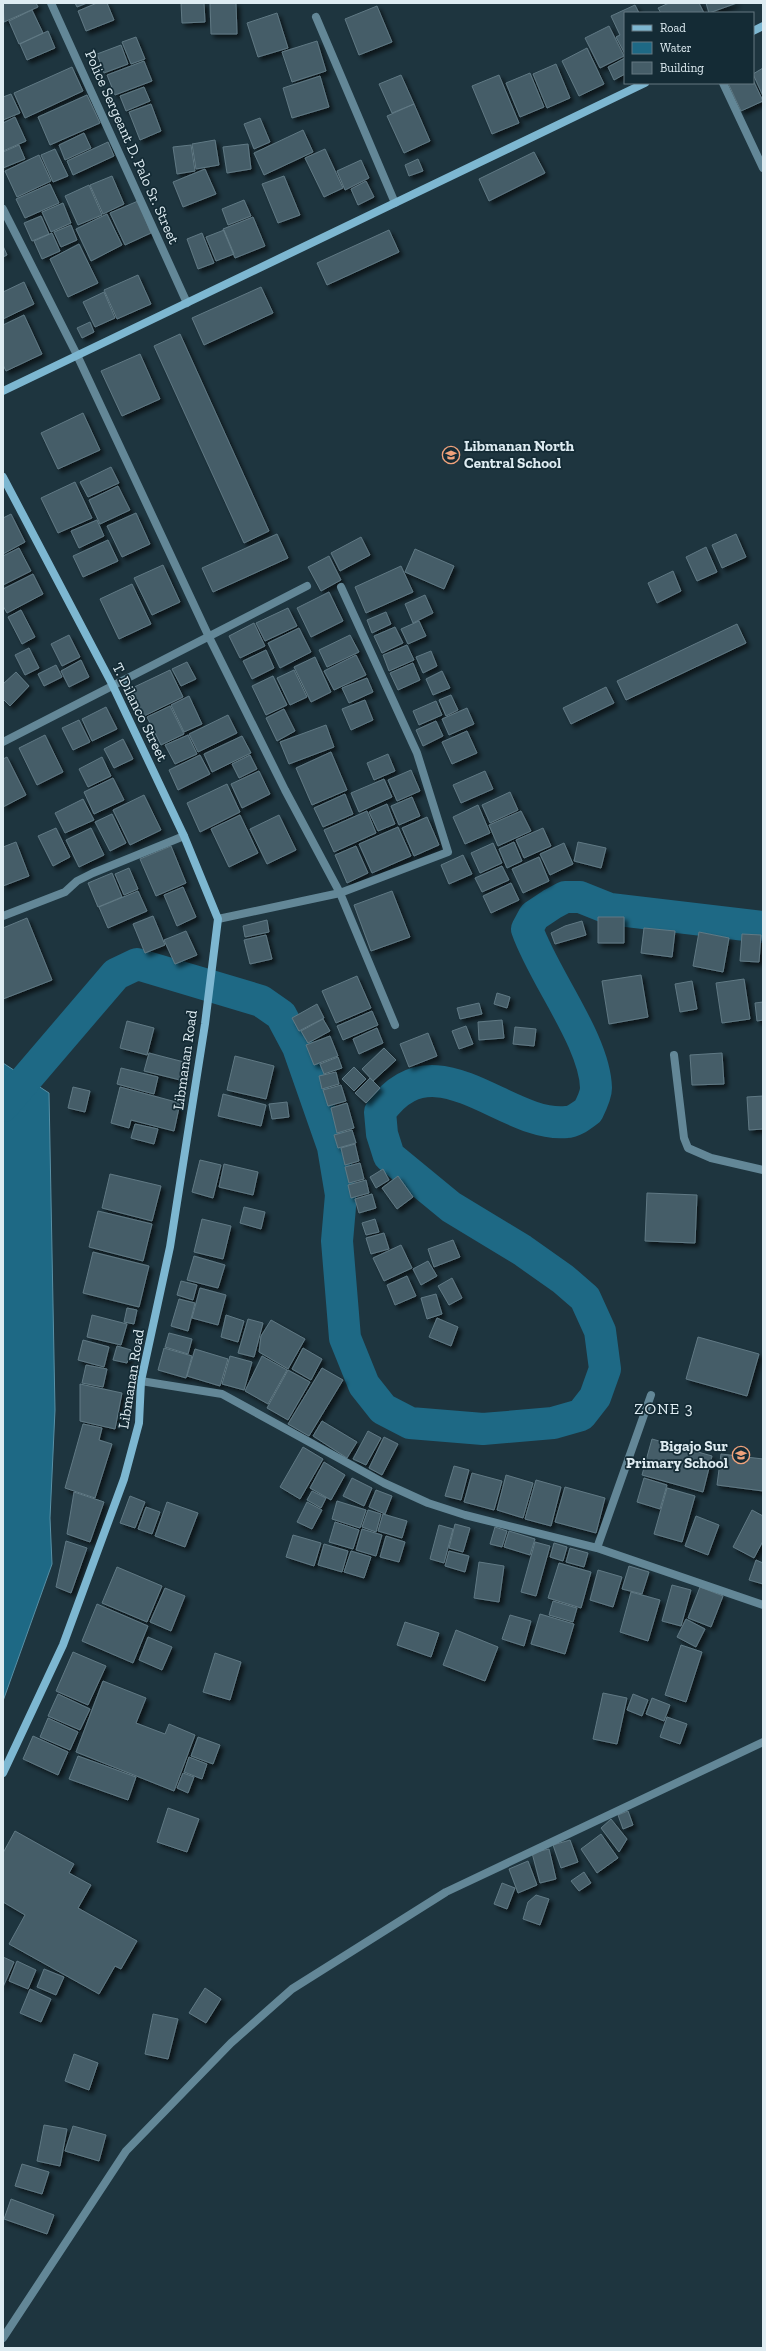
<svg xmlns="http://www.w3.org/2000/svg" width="766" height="2351" font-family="'Zilla Slab',serif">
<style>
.water{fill:#1e6985;stroke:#5890a6}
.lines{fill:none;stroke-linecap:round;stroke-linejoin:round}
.river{stroke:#1e6985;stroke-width:32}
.building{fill:#455d68;stroke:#607984;filter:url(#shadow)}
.street{stroke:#638797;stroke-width:8}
.secondary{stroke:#7db7d1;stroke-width:8}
.labels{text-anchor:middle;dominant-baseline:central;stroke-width:3.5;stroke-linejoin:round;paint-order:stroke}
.street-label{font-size:15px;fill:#deecf2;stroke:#142b35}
.poi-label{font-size:15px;font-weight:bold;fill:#deecf2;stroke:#142b35;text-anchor:start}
.neighbourhood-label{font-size:16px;letter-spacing:1px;fill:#deecf2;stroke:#142b35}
</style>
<defs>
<filter id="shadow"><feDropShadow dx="3.5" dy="3.5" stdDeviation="2" flood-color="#0009"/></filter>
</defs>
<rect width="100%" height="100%" fill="#1e353f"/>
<!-- water -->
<path class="water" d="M3,1063L49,1093L55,1410L50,1518L52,1564L3,1701Z"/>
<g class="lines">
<!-- river -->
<path class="river" d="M3,1106L116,974L137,964L261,1001L281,1015L298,1047L333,1147L341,1195L337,1241L345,1338L364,1385L383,1409L410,1423L483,1429L553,1423L581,1415L595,1397L605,1369L600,1331L585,1298L563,1279L522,1250L451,1207L389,1156L382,1134L380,1112C435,1034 506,1129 567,1122C574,1122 582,1115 588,1111C591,1105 596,1095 596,1088C595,1041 543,976 527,929L534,916L552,904L565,897H580L610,909L763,927"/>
</g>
<!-- building -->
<path class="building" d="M3,3H36L38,7L4,22Z
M75,3H87L77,7Z
M97,3H107L114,20L86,31L78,11Z
M181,3H204L205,22L182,23Z
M210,3H236L237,34H211Z
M669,3H699L704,13H661L658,8Z
M706,3H737L709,13Z
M635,5L639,13H625V54L616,37L620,35L611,16Z
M377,6L392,42L359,55L345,19Z
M32,10L43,33L19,44L9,21Z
M277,13L288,48L258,57L247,23Z
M609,26L624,56L600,68L585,38Z
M48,31L55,48L27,60L20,44Z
M136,37L145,59L131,64L122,42Z
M317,41L326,71L292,82L282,52Z
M121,45L128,64L104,73L97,54Z
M587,48L604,84L579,96L562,61Z
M625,58V74L614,80L608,67Z
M144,61L152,81L115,95L107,75Z
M556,64L570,98L547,108L533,74Z
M72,67L83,91L25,118L14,93Z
M763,68V96L753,74Z
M530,73L544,107L520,117L506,83Z
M401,75L414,104L392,113L379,84Z
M499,75L519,123L492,134L472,86Z
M320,76L329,107L292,118L283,88Z
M753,80L763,101L741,111L728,83H753Z
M144,87L150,101L126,111L120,96Z
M11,94L20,113L3,120V97Z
M87,95L100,123L50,145L38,117Z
M151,104L161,131L140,140L129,112Z
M414,104L430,141L404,153L387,116Z
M15,117L26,141L3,151V123Z
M260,118L270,142L254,149L244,124Z
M303,130L313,152L264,175L254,153Z
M84,133L91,148L65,160L59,145Z
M215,140L219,165L196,169L192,144Z
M108,142L114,156L73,175L67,161Z
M248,144L251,169L227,173L223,147Z
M19,145L25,159L3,168V152Z
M191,145L195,171L177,174L173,147Z
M55,149L68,176L53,182L41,155Z
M325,149L343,188L324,197L305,158Z
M534,152L545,173L489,201L479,179Z
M39,155L51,181L17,197L5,171Z
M418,159L423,171L409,176L405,165Z
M361,160L369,178L345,190L337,171Z
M205,169L216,194L183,207L173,182Z
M112,176L124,204L103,214L90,185Z
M284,176L300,215L278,223L262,184Z
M366,181L374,197L358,205L351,189Z
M50,184L59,203L25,218L16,199Z
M89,185L102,215L78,225L65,196Z
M244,200L251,216L228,225L222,209Z
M138,201L151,233L125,245L110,213Z
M63,203L71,223L51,232L42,212Z
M107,214L122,245L91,261L76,229Z
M41,216L49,234L32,241L24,223Z
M253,217L265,246L235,258L223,229Z
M71,225L77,240L61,247L54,232Z
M224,230L234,254L216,261L206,237Z
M389,230L399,252L327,285L317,263Z
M52,233L60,251L42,259L34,241Z
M202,233L214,263L198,269L187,239Z
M79,244L98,283L68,297L50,259Z
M3,246L7,255L3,257Z
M138,275L151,304L117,319L104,290Z
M24,282L34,304L3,319V292Z
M261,287L273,313L204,345L192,318Z
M104,292L115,318L95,327L83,302Z
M24,315L42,354L6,371L3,365V325Z
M90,322L94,332L82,338L77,328Z
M180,334L269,531L244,543L154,346Z
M140,354L160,399L122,416L101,371Z
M83,413L100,450L58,469L41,433Z
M111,467L119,483L88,497L80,482Z
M75,482L92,518L58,533L41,498Z
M118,486L130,510L100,524L89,500Z
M136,513L150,544L122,557L107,526Z
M11,514L25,542L3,554V518Z
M97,520L104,536L79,548L71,531Z
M277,534L288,558L213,592L202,568Z
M736,534L746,557L722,568L712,545Z
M361,537L370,555L340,571L331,553Z
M108,540L118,561L83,577L73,556Z
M706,547L717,572L697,581L686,557Z
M19,548L31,571L3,585V556Z
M415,549L454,566L444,589L405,572Z
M329,556L341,580L321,591L308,567Z
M163,565L180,602L152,615L134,578Z
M401,566L413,592L366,613L355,587Z
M673,571L681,591L657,603L648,583Z
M33,574L43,594L7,613L3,606V589Z
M132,584L151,624L119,639L100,599Z
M329,592L343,621L311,637L297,608Z
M425,595L433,613L413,623L405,604Z
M288,608L297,626L265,641L256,623Z
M21,610L35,637L22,644L8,617Z
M386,612L391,624L372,633L367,620Z
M419,621L426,636L408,644L401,629Z
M254,623L265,646L240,658L229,636Z
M737,624L746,643L626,700L617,681Z
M395,627L403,643L382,653L374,636Z
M299,628L311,652L280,668L268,643Z
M69,635L80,657L62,666L51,644Z
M350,635L359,652L327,667L319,650Z
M407,645L414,660L389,671L383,655Z
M29,648L39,668L25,675L15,655Z
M266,650L274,668L252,679L243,661Z
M431,651L437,666L423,673L416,657Z
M356,655L366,675L334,690L324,671Z
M315,657L331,692L311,702L294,667Z
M81,660L89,677L69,687L61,671Z
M187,662L196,679L181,686L172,669Z
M413,663L420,680L398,690L390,673Z
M56,665L62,677L44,686L38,674Z
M170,670L183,697L142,717L128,690Z
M294,670L307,697L290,705L277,678Z
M442,671L450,688L433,695L426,679Z
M16,672L29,686L10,706L3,699V684Z
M273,676L287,705L266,715L252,686Z
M367,678L373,692L349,703L342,688Z
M606,687L614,703L571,724L563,708Z
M451,695L458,710L446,716L439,700Z
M189,696L202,724L184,732L171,705Z
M365,700L373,720L351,730L342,709Z
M436,701L442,715L419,725L413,711Z
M170,706L184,734L161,745L147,717Z
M106,707L117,729L92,741L82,719Z
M467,708L474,724L449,735L442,719Z
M284,709L295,731L277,741L266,718Z
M228,715L237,733L198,752L189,734Z
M79,720L90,742L73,750L62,728Z
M436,721L443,736L423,746L416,730Z
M326,725L334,747L289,764L280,742Z
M467,731L477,753L452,764L442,742Z
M45,735L63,772L37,785L19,748Z
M188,735L197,754L175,764L165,745Z
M242,736L251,753L212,772L204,754Z
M123,739L133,759L114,768L104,749Z
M331,752L347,790L312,805L296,768Z
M388,754L395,771L374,780L367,763Z
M200,755L210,774L178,790L169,770Z
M250,755L257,769L239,778L232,764Z
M7,757L26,795L3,807V759Z
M102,757L111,776L88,787L79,769Z
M411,770L420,791L397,801L388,780Z
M259,771L270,794L242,808L231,784Z
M485,771L493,789L461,803L453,785Z
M113,778L124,800L94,814L84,792Z
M384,779L392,797L359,812L351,793Z
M227,784L240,812L200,832L187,803Z
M510,792L518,810L490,823L482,805Z
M345,794L353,814L323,827L314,808Z
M144,795L161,830L130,845L113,810Z
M412,797L420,816L399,825L391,806Z
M83,799L94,820L65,833L55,813Z
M387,804L395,824L378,831L369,812Z
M478,805L490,833L465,844L453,817Z
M367,811L376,833L334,852L324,830Z
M521,811L531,831L498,846L489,825Z
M112,814L126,843L110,851L95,822Z
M240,815L258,853L229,867L211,829Z
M279,815L296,850L267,864L250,829Z
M427,817L439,845L414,856L402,828Z
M398,827L411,856L372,873L359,844Z
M56,828L70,857L53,866L38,836Z
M91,828L104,855L79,867L66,840Z
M543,828L551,846L524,858L516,840Z
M16,842L29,876L3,886V847Z
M514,842L522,861L507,868L499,849Z
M578,842L606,848L601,868L574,861Z
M493,843L502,863L480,873L471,853Z
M564,843L573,864L550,875L540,854Z
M171,846L186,883L156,896L140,859Z
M356,846L368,873L347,883L335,855Z
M463,855L472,874L449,884L441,865Z
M539,857L549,881L523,893L512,869Z
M502,866L509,880L482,892L475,878Z
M129,868L138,889L124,895L115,874Z
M112,873L122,897L98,907L88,883Z
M511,883L519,900L491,913L483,896Z
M183,887L196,917L177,926L164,895Z
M138,891L147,911L108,928L99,907Z
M392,891L410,937L371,951L354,905Z
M153,916L165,945L145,953L133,924Z
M598,917H624V943H598Z
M27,918L52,980L3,999V928Z
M267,920L269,932L245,937L243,926Z
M582,921L586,935L555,944L551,933L565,926Z
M644,928L675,931L672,957L641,953Z
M186,931L197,955L175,964L164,940Z
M699,932L729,938L723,972L693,966Z
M742,934L761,935L759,962L740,961Z
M266,935L272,959L250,964L244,940Z
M641,975L648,1017L609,1024L602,981Z
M357,976L371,1008L336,1023L322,991Z
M744,979L750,1019L722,1023L716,983Z
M692,981L697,1009L680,1012L675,984Z
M497,993L510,997L507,1008L494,1004Z
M763,1002V1020L757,1021L755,1003Z
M479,1003L482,1014L460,1019L457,1008Z
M317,1004L324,1018L299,1031L292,1018Z
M372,1011L378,1025L343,1040L337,1026Z
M323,1019L330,1031L308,1043L301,1031Z
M502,1020L504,1038L479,1040L478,1022Z
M127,1021L154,1028L147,1055L120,1048Z
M466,1026L473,1044L459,1049L452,1031Z
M515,1027L536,1029L534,1046L513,1044Z
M377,1028L383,1043L359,1054L353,1039Z
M428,1033L437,1056L409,1067L400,1044Z
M330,1036L338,1056L314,1065L306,1045Z
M384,1048L396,1060L373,1081L362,1069Z
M149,1053L184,1062L180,1080L144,1071Z
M722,1053L724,1084L692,1085L690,1055Z
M235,1056L274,1066L266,1099L227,1090Z
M338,1057L342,1068L324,1074L320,1064Z
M354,1067L366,1079L354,1091L342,1079Z
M121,1068L158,1077L154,1094L117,1084Z
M336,1072L339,1084L322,1089L319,1076Z
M370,1078L380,1088L366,1103L355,1093Z
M341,1085L346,1101L328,1106L323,1090Z
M73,1087L90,1091L85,1112L68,1108Z
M120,1087L180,1103L174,1131L131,1120L129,1128L111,1123Z
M223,1094L266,1105L261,1126L218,1116Z
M763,1096V1129L749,1130L747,1097Z
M287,1102L289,1117L272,1119L269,1104Z
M347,1103L354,1128L337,1133L331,1108Z
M135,1124L158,1129L154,1144L131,1138Z
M352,1130L356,1143L338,1148L334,1135Z
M355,1144L359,1161L345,1165L341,1148Z
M200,1160L221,1165L213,1198L192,1192Z
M360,1163L364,1179L349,1183L345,1167Z
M224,1164L258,1172L253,1195L219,1187Z
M383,1169L389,1180L376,1188L370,1177Z
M110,1174L161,1186L152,1221L102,1208Z
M398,1176L413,1197L397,1209L382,1188Z
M366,1180L369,1193L351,1198L348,1185Z
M647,1193L697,1195L695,1243L645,1241Z
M372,1194L376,1208L359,1213L355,1199Z
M244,1207L265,1212L261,1229L240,1223Z
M98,1211L152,1224L143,1261L89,1247Z
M202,1219L231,1226L223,1259L194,1252Z
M375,1219L379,1232L366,1235L362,1223Z
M384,1233L389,1249L371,1254L366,1238Z
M453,1240L460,1257L434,1267L428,1249Z
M401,1245L412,1268L384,1281L373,1258Z
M93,1252L149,1266L139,1307L83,1293Z
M194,1256L225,1265L218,1288L187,1280Z
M428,1261L437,1276L421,1285L413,1269Z
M407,1276L416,1296L395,1305L387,1285Z
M452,1278L462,1298L449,1305L438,1286Z
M181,1281L197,1285L193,1300L177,1295Z
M200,1288L226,1295L218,1325L192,1318Z
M436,1294L442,1314L427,1319L421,1298Z
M179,1299L195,1303L188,1331L171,1326Z
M127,1308L137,1310L134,1324L124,1322Z
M92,1315L127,1324L121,1345L87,1337Z
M226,1315L244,1321L238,1342L221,1337Z
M437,1318L458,1327L451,1346L429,1337Z
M248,1319L263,1323L254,1357L238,1353Z
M271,1320L305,1339L288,1369L259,1352L261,1336Z
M169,1333L192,1339L188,1354L165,1347Z
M698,1337L759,1354L747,1396L686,1379Z
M83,1340L109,1347L104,1367L78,1360Z
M117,1346L131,1350L127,1363L113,1360Z
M164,1348L192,1356L186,1378L158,1370Z
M303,1348L322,1359L311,1380L292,1369Z
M195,1349L228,1359L220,1386L187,1376Z
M230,1356L252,1362L244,1390L222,1384Z
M262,1356L287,1370L268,1404L245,1391Z
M86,1365L107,1369L103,1387L82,1383Z
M322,1368L343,1380L309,1436L288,1424Z
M288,1370L310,1382L288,1420L267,1408Z
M80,1384L122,1393L115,1429L80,1421Z
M322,1421L357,1442L347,1458L313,1436Z
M83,1424L102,1428L99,1440L112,1444L95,1498L65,1488Z
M368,1431L381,1438L366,1465L353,1459Z
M384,1437L398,1444L382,1475L369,1468Z
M652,1439L712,1456L703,1492L642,1475Z
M303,1447L323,1459L300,1499L280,1487Z
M721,1454L763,1459V1491L717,1485Z
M324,1462L345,1475L331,1500L310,1488Z
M454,1466L469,1470L461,1500L445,1496Z
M472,1473L502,1481L494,1510L464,1502Z
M506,1475L533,1483L523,1518L497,1510Z
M352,1478L372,1488L364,1506L343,1496Z
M644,1478L667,1485L660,1509L637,1502Z
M536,1480L561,1487L551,1526L525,1519Z
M565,1487L605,1498L596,1533L555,1522Z
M667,1488L695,1496L682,1542L654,1534Z
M376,1490L392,1496L385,1514L369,1507Z
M312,1491L326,1498L321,1508L307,1500Z
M74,1492L104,1502L90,1542L67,1534Z
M130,1496L145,1502L135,1528L120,1523Z
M337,1501L366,1510L360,1528L332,1519Z
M167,1502L198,1513L185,1547L155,1536Z
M307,1502L322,1510L312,1529L297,1522Z
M146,1507L160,1512L152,1534L138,1529Z
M368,1510L381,1514L376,1532L362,1527Z
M752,1510L763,1516V1541L754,1558L733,1547Z
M383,1514L407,1521L402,1538L378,1531Z
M696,1516L719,1525L708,1555L685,1546Z
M335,1522L359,1530L353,1549L329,1542Z
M455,1524L470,1528L463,1552L449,1548Z
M439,1525L453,1529L444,1563L430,1559Z
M495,1527L507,1531L502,1547L490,1544Z
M362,1529L382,1535L376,1556L356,1550Z
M509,1531L535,1539L530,1555L504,1547Z
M293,1535L321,1543L314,1566L286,1557Z
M386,1536L405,1542L399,1562L380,1557Z
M66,1541L87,1548L71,1593L56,1587Z
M535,1542L550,1546L536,1596L521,1592Z
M554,1543L567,1547L563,1561L550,1557Z
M324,1544L348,1551L342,1572L318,1565Z
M570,1548L588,1553L584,1567L566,1562Z
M351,1551L371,1557L364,1578L344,1572Z
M449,1551L469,1556L465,1572L445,1566Z
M756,1560L763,1563V1584L749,1580Z
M479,1562L504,1566L499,1602L474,1598Z
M559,1563L591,1572L581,1608L548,1598Z
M629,1566L649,1572L642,1594L622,1589Z
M117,1567L162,1586L147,1622L102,1603Z
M598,1570L622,1577L613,1607L590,1600Z
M672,1585L691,1590L681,1626L662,1621Z
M700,1587L723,1596L711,1627L688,1618Z
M165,1588L185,1596L171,1631L150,1622Z
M631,1592L660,1600L648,1641L620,1632Z
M553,1601L577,1608L573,1622L549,1615Z
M97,1604L148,1626L133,1663L82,1641Z
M540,1614L574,1624L565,1654L531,1644Z
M510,1615L531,1621L524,1646L502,1639Z
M686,1619L705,1629L696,1647L677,1637Z
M405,1622L439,1633L431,1657L397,1645Z
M456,1630L498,1647L485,1681L443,1665Z
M148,1637L172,1647L162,1670L139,1660Z
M681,1645L702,1652L686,1702L665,1695Z
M73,1652L106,1666L88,1705L56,1691Z
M215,1653L241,1662L230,1700L203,1692Z
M103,1681L146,1698L136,1723L165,1734L169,1724L195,1735L174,1791L76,1752Z
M603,1693L627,1698L617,1744L593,1739Z
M58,1694L90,1709L80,1730L48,1716Z
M633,1694L648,1700L642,1716L627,1710Z
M652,1698L670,1705L664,1721L646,1714Z
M667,1717L687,1724L680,1744L660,1737Z
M48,1718L78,1732L70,1750L40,1737Z
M33,1736L68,1752L58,1775L23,1759Z
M198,1737L220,1745L213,1764L191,1756Z
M78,1756L136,1777L128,1800L69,1779Z
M189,1757L207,1764L202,1779L184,1772Z
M183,1773L194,1777L188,1793L177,1788Z
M168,1808L199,1819L187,1852L157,1842Z
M628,1811L633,1825L623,1829L618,1815Z
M611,1819L627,1839L619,1852L601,1828Z
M15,1831L74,1864L69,1873L91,1885L78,1908L137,1941L121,1969L115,1966L99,1994L9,1944L25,1915L3,1902V1853Z
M601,1834L618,1858L597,1873L581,1849Z
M570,1840L578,1862L561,1868L553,1845Z
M549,1849L556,1879L540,1883L532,1853Z
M528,1861L537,1885L518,1893L509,1869Z
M584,1872L591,1883L579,1891L571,1881Z
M502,1883L515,1888L507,1909L494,1904Z
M536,1895L549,1899L540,1925L523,1919L528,1902Z
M3,1957L14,1962L3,1987Z
M17,1961L36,1970L28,1989L9,1981Z
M44,1969L64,1977L56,1995L37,1987Z
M205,1988L221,1999L206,2023L189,2013Z
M30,1989L51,1999L41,2022L20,2013Z
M153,2014L178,2019L168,2059L145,2054Z
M74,2054L98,2063L89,2090L65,2081Z
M44,2125L67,2129L60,2166L37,2161Z
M73,2126L106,2135L99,2161L65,2151Z
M22,2164L49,2172L42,2194L15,2186Z
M11,2199L54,2215L47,2234L4,2219Z"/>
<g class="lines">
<!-- street -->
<path class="street" d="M51,3L187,303
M316,17L395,203
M723,83L763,168
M3,209L77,355L209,637L285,790L340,893L395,1025
M3,742L307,586
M3,916L65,892L77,881L93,873L184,836
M218,919L340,893L448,852L417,753L341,587
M674,1055L684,1138L688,1148L711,1158L763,1170
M141,1381L222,1394L384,1483L428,1503L465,1515L597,1548L763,1605
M597,1548L651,1395
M3,2338L126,2151L231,2043L292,1989L446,1892L763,1742"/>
<!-- secondary -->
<path class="secondary" d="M753,31L763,26
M3,391L645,83
M3,477L112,684L184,836L218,919L205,1024L170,1247L141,1381L139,1423L124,1479L63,1645L3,1773"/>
</g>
<!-- icons -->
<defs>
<symbol id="school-ring" viewBox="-11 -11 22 22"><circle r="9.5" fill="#142b35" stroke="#f0a27b" stroke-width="1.5"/><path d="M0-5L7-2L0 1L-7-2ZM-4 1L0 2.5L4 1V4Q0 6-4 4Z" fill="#f0a27b"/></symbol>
</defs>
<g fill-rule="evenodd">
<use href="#school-ring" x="441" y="445" width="20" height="20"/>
<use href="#school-ring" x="731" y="1445" width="20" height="20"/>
</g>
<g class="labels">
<!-- street labels -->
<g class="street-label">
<text transform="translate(132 147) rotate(66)">Police Sergeant D. Palo Sr. Street</text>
<text transform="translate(140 712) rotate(64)">T. Dilanco Street</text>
<text transform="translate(185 1060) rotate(-82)">Libmanan Road</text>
<text transform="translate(131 1379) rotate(-81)">Libmanan Road</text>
</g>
<!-- poi labels -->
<g class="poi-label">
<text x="464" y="446">Libmanan North<tspan x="464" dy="17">Central School</tspan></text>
<text x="728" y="1446" text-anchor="end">Bigajo Sur<tspan x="728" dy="17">Primary School</tspan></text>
</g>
<!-- neighbourhood labels -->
<g class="neighbourhood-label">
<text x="664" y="1408">ZONE 3</text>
</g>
</g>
<!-- border -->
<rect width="766" height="2351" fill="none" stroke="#deecf2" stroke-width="8"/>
<!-- legend -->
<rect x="624" y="12" width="130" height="72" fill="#142b35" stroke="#657881"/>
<rect x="632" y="25" width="20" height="6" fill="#7db7d1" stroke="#657881"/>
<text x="660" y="32" font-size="12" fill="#deecf2">Road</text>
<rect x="632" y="42" width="20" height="12" fill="#1e6985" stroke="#657881"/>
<text x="660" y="52" font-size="12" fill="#deecf2">Water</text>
<rect x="632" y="62" width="20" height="12" fill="#455d68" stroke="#657881"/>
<text x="660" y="72" font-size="12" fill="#deecf2">Building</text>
</svg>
